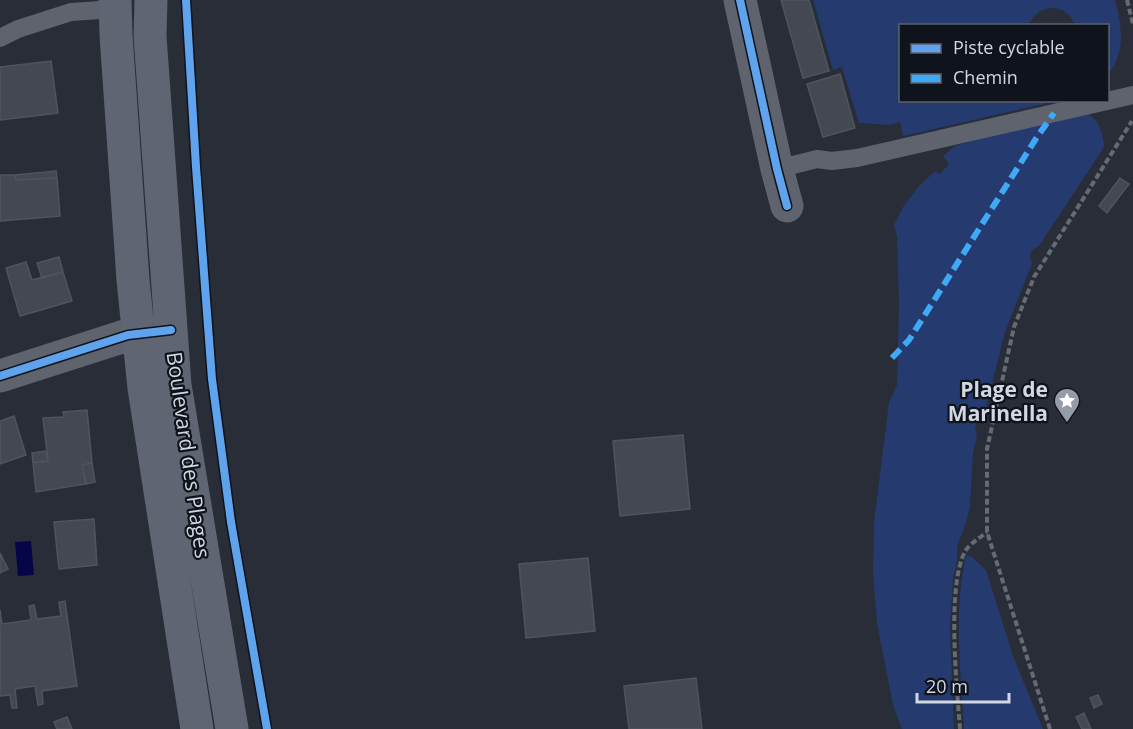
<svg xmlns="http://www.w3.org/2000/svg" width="1133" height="729" font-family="'Open Sans',sans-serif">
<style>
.green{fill:#253a6e}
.water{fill:#050649}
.building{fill:#444951;stroke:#4f545c;stroke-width:1.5}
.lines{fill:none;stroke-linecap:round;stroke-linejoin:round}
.path{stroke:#666a73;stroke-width:4;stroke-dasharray:6 3;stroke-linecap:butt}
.service{stroke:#5e636e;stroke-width:18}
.minor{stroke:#5e636e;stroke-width:33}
.secondary{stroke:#5f6572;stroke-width:33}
.quiet{stroke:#3fa9f5;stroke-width:6;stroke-dasharray:12 6;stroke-linecap:butt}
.cycleway-casing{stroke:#0f131b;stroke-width:11}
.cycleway{stroke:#60a3ed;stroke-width:8}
.labels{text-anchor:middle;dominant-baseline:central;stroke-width:4.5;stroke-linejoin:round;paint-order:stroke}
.poi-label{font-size:21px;font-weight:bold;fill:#d2d7e4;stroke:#0f131b;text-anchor:end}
.street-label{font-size:21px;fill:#d2d7e4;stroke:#0f131b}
</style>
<rect width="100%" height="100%" fill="#282d37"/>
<!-- green -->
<path class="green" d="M813,0H1115C1122,25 1126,53 1108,74V26L1075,25C1066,2 1038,3 1029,25L900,26V100L1056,101L903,136L900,122L890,125L859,123L842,67L833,70Z
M1087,113C1099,121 1104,133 1104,147L1039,246L1032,250L1030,257L1032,264L1005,332L985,412L978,418L975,427L977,435L973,453L970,506L967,520L957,547V560L953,579L950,628L954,729H902L893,705L877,623L873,572L874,522L889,402L897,385L899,304L897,237L894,225L903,207L919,186L935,171L940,174L949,164L943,156L955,146L1010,130Z
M966,556H971L986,570L1013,656L1043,729H964C961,675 953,608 966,556Z"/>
<!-- water -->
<path class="water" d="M31,541L34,575L18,576L15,542Z"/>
<!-- building -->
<path class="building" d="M781,0H809L829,71L803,78Z
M51,61L58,113L0,120V67Z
M840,74L855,128L823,137L807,84Z
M56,171L57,178L16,180L15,175Z
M0,175H15L16,180L57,178L60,216L0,221Z
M1120,178L1129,184L1107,213L1099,206Z
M59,257L63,272L42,278L37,263Z
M26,262L32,280L63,272L72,301L20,316L6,268Z
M87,410L92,463L82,465L86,484L36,492L33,463L48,461L43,418L64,417L63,412Z
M14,416L26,455L0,464V421Z
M683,435L690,509L620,516L613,441Z
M46,451L48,461L33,463L32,453Z
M92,463L95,482L86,484L82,465Z
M94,519L97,565L59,569L54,522Z
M0,553L8,569L0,573Z
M588,558L595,631L526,638L519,564Z
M65,601L77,686L42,691L43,704L38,705L35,686L15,689L17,708H12L10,695L0,696V610L2,624L31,620L29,606L34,605L37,619L61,616L59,602Z
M696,678L702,729H629L624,686Z
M1098,695L1102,704L1094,708L1090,698Z
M1084,713L1091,729H1082L1076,717Z
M67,717L72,729H57L54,722Z"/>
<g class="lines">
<!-- path -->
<path class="path" d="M1127,0L1133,24
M960,729C957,689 946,582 966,550C971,543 981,537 987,532
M1050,729L987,532V449L1014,327L1034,277L1132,121"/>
<!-- service -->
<path class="service" d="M0,38L18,29L71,12L115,9
M777,169L817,159L832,161L857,158L1133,95"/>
<!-- minor -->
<path class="minor" d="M740,0L777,169L787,206
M0,376L128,335L166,331"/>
<!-- secondary -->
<path class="secondary" d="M115,0L116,35L133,280L144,388L197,729
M151,0L150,36L175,385L232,729"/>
<!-- quiet -->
<path class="quiet" d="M892,358L909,340L1037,137L1054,113"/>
<defs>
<path id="cycleway" d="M186,0L196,167L212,379L231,522L267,729
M740,0L777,169L787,206
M0,376L128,335L171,330"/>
</defs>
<!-- cycleway casing -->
<use href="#cycleway" class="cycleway-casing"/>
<!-- cycleway -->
<use href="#cycleway" class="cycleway"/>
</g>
<!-- icons -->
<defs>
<symbol id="sight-pin" viewBox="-11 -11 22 30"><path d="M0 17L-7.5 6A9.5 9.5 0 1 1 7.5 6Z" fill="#969ca7" stroke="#0f131b"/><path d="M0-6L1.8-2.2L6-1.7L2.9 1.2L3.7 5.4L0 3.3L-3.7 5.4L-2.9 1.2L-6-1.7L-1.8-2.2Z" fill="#fff"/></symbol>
</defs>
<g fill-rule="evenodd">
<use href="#sight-pin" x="1052" y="386" width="30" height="40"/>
</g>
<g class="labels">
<!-- poi labels -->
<g class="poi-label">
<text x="1048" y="389">Plage de<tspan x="1048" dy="24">Marinella</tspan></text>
</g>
<!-- street labels -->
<g class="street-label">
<text transform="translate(189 455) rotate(82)">Boulevard des Plages</text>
</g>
</g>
<!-- legend -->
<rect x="899" y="24" width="210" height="78" fill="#0f131b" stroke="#5d616b" stroke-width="1.5"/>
<rect x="911" y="44" width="30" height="9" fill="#60a3ed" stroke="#5d616b" stroke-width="1.5"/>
<text x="953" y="54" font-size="18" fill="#d2d7e4">Piste cyclable</text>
<rect x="911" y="74" width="30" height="9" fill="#3fa9f5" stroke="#5d616b" stroke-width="1.5"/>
<text x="953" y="84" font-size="18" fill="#d2d7e4">Chemin</text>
<!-- scale -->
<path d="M917 693v9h92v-9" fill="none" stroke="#d2d7e4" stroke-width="3"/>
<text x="926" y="693" font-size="18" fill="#d2d7e4" stroke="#0f131b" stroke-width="4.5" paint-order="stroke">20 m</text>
</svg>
